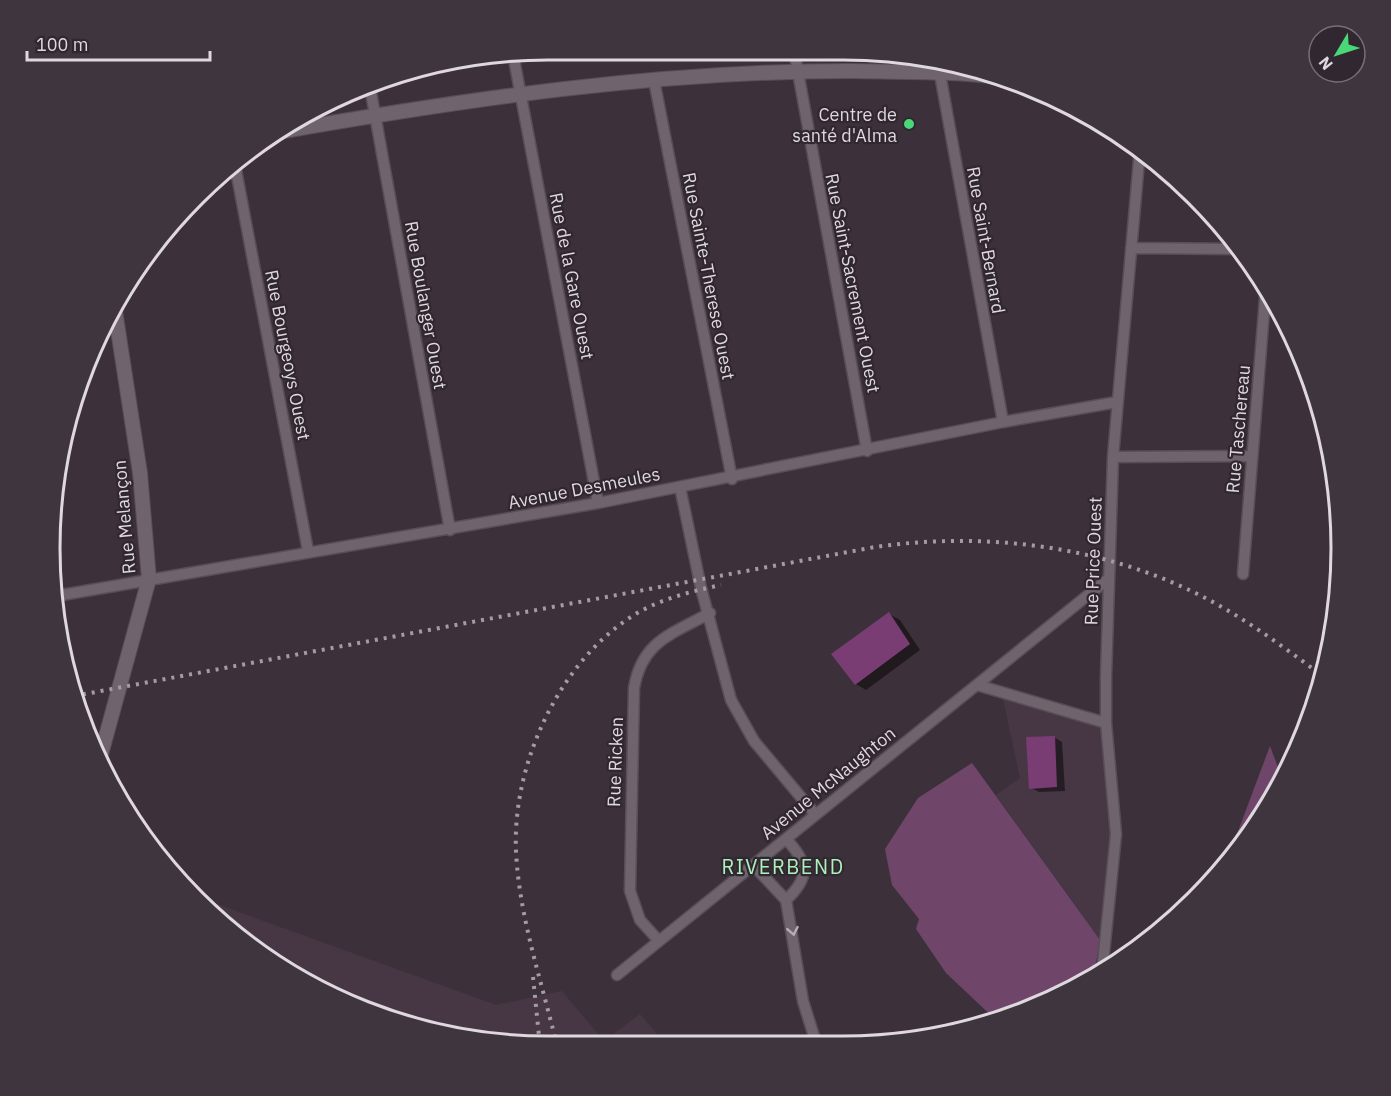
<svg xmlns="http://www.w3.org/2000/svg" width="1391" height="1096" font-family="'IBM Plex Sans',sans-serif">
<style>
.built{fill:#473745}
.green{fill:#6f466a}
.shadow{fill:#0007}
.building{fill:#793d73}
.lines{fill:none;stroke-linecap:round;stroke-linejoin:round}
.minor-casing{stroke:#584e56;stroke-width:13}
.tertiary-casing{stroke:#584e56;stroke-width:16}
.minor{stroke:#6f636d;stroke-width:10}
.tertiary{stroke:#6f636d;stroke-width:14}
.rail{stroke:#a49ca3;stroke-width:4;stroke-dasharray:3 6;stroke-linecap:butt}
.oneway{stroke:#b8afb6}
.poi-dot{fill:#49d778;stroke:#312730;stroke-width:2}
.labels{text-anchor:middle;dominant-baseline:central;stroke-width:4.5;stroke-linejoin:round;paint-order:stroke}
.poi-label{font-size:18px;fill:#dfd8de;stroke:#312730;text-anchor:end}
.street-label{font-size:18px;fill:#dfd8de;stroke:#312730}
.neighbourhood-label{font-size:20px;letter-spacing:1.5px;fill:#adf1bb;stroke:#312730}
.rim{fill:none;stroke:#dfd8de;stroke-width:3}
</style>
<rect width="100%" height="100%" fill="#3c313a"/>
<!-- built -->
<path class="built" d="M1002,694L1103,726L1111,835L1100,940L996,795L1020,778Z
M192,895L496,1005L562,991L604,1041L640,1014L667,1046H548L451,1037L357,1008L271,962Z"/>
<!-- green -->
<path class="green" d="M1270,746L1283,781L1239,851L1225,866Z
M972,763L1100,940L1093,979L997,1021L946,973L916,929L919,919L892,885L885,849L918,798Z"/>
<!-- shadow -->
<path class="shadow" d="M889,614L900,620L920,650L866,690L856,684Z
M1054,737L1062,742L1065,791L1039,792L1031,788Z"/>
<!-- building -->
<path class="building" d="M889,612L910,644L855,685L831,654Z
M1055,736L1057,787L1029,789L1026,737Z"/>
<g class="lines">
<defs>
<path id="minor" d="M794,50L867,451
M513,54L598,503
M938,63L1003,422
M654,80L732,479
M370,87L450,530
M235,165L308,551
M1131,248L1239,249
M1113,457L1252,456
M680,487L701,588L731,700L754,741L815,814
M1243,574L1266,286
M56,596L598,503L1003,422L1117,402
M977,685L1106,723
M786,839C808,862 811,877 786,900
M754,866L786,900L803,1001L817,1046
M659,941L640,920L630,891L634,688C642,641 672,634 710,613
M1102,973L1116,834L1106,723V677L1113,457L1140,149
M617,975L1108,579"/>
<path id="tertiary" d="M278,132C467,99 657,71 849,71C903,72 955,71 1008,78
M100,758L149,579L140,473L114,304"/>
</defs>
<!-- minor casing -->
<use href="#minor" class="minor-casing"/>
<!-- tertiary casing -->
<use href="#tertiary" class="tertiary-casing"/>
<!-- minor -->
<use href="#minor" class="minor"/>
<!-- tertiary -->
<use href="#tertiary" class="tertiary"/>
<!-- rail -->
<path class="rail" d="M74,696L875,547C994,530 1122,548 1227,610C1261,630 1293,654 1324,677
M533,977L540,1046
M557,1046C542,982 519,917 516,851C512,763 561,657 639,612C664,598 693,591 721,585"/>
</g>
<!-- one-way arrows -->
<defs><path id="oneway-chevron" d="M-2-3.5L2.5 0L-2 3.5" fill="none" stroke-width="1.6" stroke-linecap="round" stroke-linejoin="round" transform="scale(1.5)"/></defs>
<use class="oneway" href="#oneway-chevron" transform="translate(793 931) rotate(79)"/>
<!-- markers -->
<circle class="poi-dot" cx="909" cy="124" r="6"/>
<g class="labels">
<!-- poi labels -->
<g class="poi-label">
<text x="897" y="114">Centre de<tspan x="897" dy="21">santé d'Alma</tspan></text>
</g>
<!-- street labels -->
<g class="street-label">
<text transform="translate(986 240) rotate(80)">Rue Saint-Bernard</text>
<text transform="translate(572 276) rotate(79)">Rue de la Gare Ouest</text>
<text transform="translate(709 276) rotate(79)">Rue Sainte-Therese Ouest</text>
<text transform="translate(853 283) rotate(79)">Rue Saint-Sacrement Ouest</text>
<text transform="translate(426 305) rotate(80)">Rue Boulanger Ouest</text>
<text transform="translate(288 355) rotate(79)">Rue Bourgeoys Ouest</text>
<text transform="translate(1238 429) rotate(-85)">Rue Taschereau</text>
<text transform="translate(584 488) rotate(-11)">Avenue Desmeules</text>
<text transform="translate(124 517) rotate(-95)">Rue Melançon</text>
<text transform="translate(1093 561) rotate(-88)">Rue Price Ouest</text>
<text transform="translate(615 762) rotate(-88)">Rue Ricken</text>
<text transform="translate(828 783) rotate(-39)">Avenue McNaughton</text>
</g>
<!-- neighbourhood labels -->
<g class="neighbourhood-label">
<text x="783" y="866">RIVERBEND</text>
</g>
</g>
<!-- crop -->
<path d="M0 0H1391V1096H0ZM548 60H843A488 488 0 0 1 1331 548V548A488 488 0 0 1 843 1036H548A488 488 0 0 1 60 548V548A488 488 0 0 1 548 60Z" fill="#3f353e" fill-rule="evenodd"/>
<path class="rim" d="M548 60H843A488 488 0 0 1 1331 548V548A488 488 0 0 1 843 1036H548A488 488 0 0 1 60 548V548A488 488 0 0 1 548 60Z"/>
<!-- north arrow -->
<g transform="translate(1337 54) rotate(231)"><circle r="28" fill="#312730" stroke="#776e76" stroke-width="1.5"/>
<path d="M0-4.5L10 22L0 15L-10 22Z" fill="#49d778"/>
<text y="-9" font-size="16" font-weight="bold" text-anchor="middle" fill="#dfd8de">N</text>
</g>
<!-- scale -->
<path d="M27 51v9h183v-9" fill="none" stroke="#dfd8de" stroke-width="3"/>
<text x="36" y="51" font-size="18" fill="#dfd8de" stroke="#312730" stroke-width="4.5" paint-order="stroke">100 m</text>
</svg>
